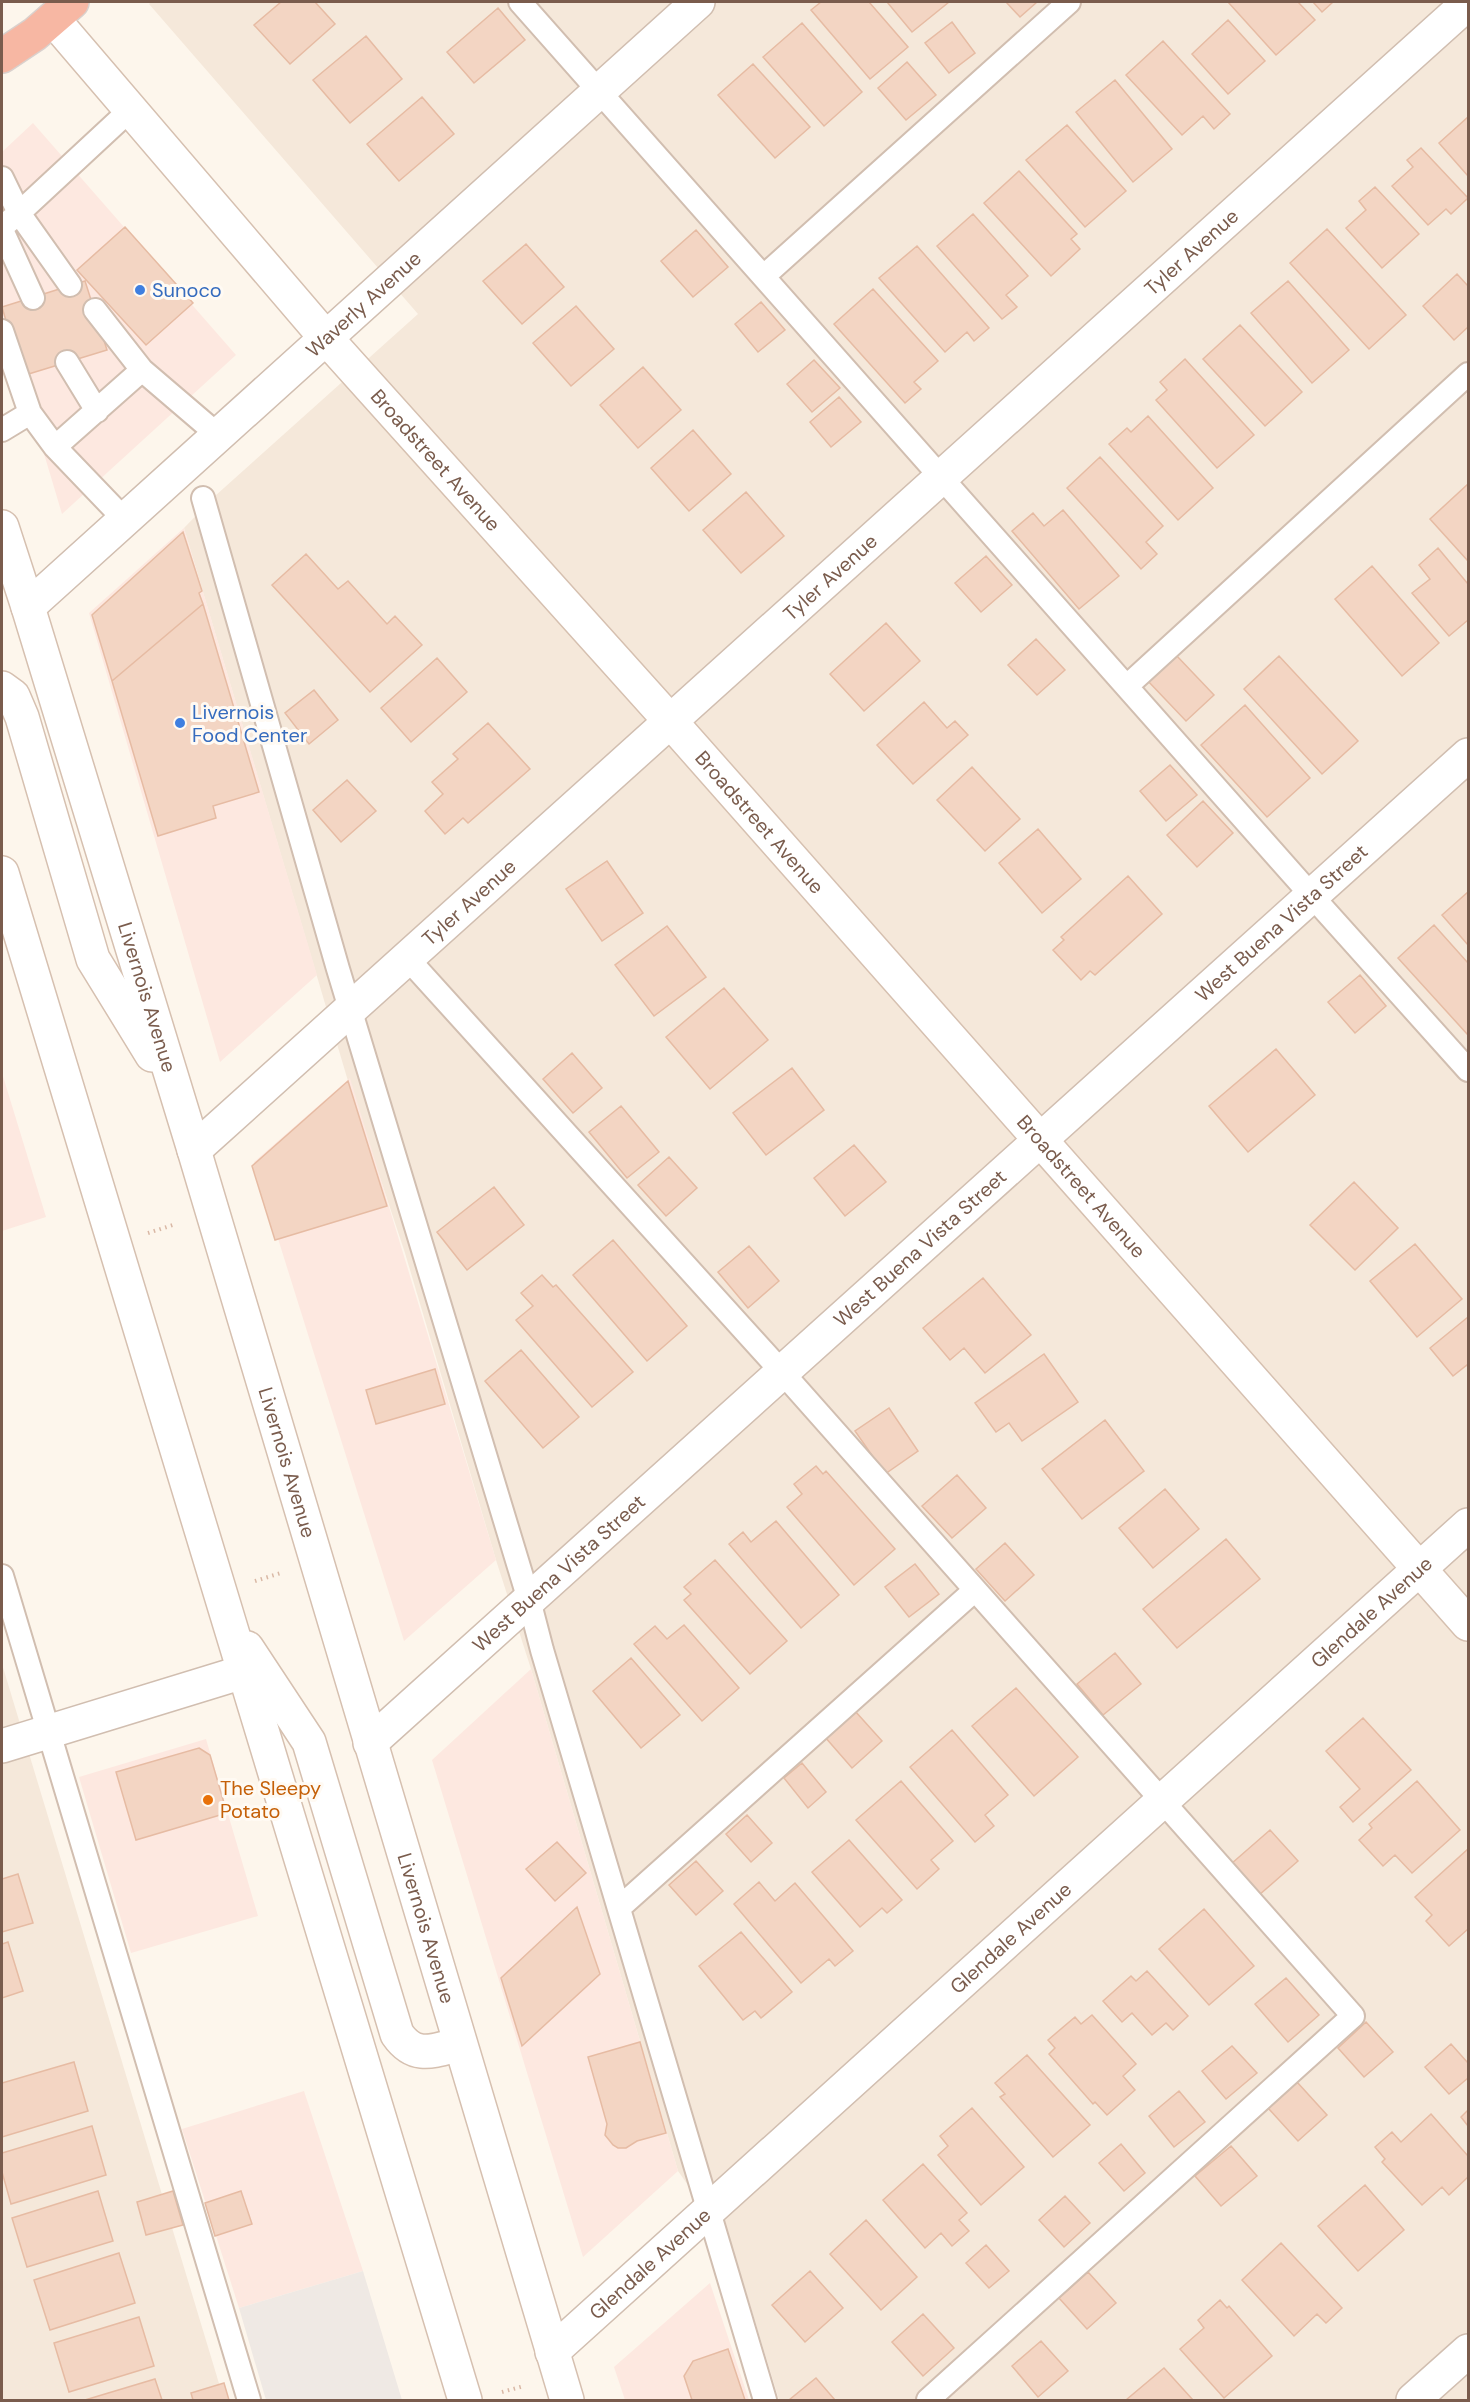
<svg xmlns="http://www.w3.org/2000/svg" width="1470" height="2402" font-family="'DM Sans',sans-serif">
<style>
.residential{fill:#f5e8da}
.commercial{fill:#fde8e0}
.industrial{fill:#efe9e4}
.building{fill:#f3d5c3;stroke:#e6bba3;stroke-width:1.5}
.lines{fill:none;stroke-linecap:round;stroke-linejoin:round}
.lane-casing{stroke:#d1beb0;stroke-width:26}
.street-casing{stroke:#d1beb0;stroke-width:36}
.secondary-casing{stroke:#d6c0b0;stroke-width:36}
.highway-casing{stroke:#dad1cd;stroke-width:36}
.path{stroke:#d9b8a5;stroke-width:4;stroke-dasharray:1.5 4.5;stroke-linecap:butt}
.lane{stroke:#fff;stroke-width:22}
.street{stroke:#fff;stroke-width:33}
.secondary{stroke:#fff;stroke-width:33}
.highway{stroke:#f7b7a3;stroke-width:33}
.shop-dot{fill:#3f7fe0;stroke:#fffaf3;stroke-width:2}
.food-dot{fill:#e8710a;stroke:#fffaf3;stroke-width:2}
.labels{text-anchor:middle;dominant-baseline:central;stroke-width:6;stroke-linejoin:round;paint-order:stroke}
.street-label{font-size:20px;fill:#7a5c4d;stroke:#fffaf3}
.shop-label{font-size:20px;fill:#366cbe;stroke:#fffaf3;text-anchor:start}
.food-label{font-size:20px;fill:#c56008;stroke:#fffaf3;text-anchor:start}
</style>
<rect width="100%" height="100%" fill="#fdf6ec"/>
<!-- residential -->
<path class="residential" d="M151,2H1468V2400H779L733,2249L678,2171L531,1669L496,1560L405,1253L348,1081L184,528L215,496L418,314L149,4Z
M2,1664L224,2400H2Z"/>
<!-- commercial -->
<path class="commercial" d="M33,123L236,355L62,514L2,313V152Z
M184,528L317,975L220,1062L89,613Z
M2,1073L46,1217L2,1231Z
M350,1078L496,1560L404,1641L254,1162Z
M531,1669L678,2171L583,2257L432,1760Z
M206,1739L258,1916L131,1953L79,1777Z
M304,2091L363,2271L239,2308L182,2129Z
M710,2283L749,2400H625L614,2367Z"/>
<!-- industrial -->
<path class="industrial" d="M363,2271L402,2400H266L239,2308Z"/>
<!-- building -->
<path class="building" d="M281,2H315L335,24L290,64L254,25Z
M821,2H869L908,47L870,79L811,10Z
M887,2H949L912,32Z
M1006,2H1037L1020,17Z
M1228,2H1298L1315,20L1276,55Z
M1313,2H1333L1322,12Z
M498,8L525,40L474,83L447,52Z
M1228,20L1265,61L1228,94L1192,54Z
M952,22L975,53L949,73L925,43Z
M802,23L862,92L824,126L763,57Z
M366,36L402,79L350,123L313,80Z
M1163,41L1230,114L1214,129L1203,116L1182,135L1126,75Z
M907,62L936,95L906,120L878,88Z
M753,64L810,127L775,158L718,95Z
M1115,80L1172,149L1133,182L1076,112Z
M422,97L454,134L399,181L367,144Z
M1468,117V176L1439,143Z
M1067,125L1126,191L1085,227L1026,160Z
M1421,148L1468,198L1451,214L1446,209L1428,225L1392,186L1413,167L1407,160Z
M1019,171L1077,234L1071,239L1080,249L1051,276L984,203Z
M1375,187L1419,234L1382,268L1346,228L1366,210L1359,201Z
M973,214L1028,276L1006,295L1017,307L1002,319L937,246Z
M125,227L193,303L146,345L77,270Z
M1327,229L1406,315L1369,349L1290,263Z
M696,230L728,267L693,297L661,261Z
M526,244L564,287L522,324L483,281Z
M917,246L989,328L974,341L967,332L945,352L879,278Z
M1457,274L1468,286V327L1454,340L1423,306Z
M85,281L107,350L22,376L2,307Z
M1288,281L1349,350L1312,383L1251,313Z
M873,289L938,361L914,382L921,389L905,403L834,324Z
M761,302L785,330L758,352L735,324Z
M576,306L614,349L571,386L533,343Z
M1240,325L1302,392L1265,426L1203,359Z
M1185,359L1254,435L1217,468L1156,400L1167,390L1160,382Z
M814,360L840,388L812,412L787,384Z
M643,367L681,410L638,448L600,405Z
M839,397L861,422L831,447L810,422Z
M1148,416L1213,488L1178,520L1109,444L1127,428L1131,432Z
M693,430L731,474L689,511L651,468Z
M1100,457L1163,526L1146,542L1157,554L1141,569L1067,488Z
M1468,484V561L1430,519Z
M746,492L784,536L741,573L703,530Z
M1063,510L1119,576L1079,609L1012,531L1033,513L1044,526Z
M183,532L202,591L199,593L203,604L112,681L92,615Z
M1438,548L1468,584V620L1449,636L1412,593L1430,579L1419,565Z
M306,554L338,589L348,581L387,624L395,616L422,645L370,692L272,585Z
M986,556L1012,585L981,612L955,583Z
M1372,566L1439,643L1402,676L1335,599Z
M203,604L259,792L213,806L216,818L158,836L112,681Z
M886,623L920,661L864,711L830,674Z
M1036,639L1065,670L1037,695L1008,665Z
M1175,654L1214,695L1186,721L1147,680Z
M1279,656L1358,741L1322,774L1244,689Z
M437,658L467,692L411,742L381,708Z
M314,690L338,720L309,744L285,713Z
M924,702L947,728L955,721L968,735L913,784L877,745Z
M1245,705L1310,778L1267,817L1201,745Z
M488,723L530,769L468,823L463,818L445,834L425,811L443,794L432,782L458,759L453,754Z
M1170,765L1197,795L1166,821L1140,791Z
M972,767L1020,819L985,851L937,800Z
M347,780L376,811L341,842L313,810Z
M1203,801L1233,833L1197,867L1167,835Z
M1038,829L1081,879L1042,913L999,863Z
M607,861L643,913L602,941L566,889Z
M1128,876L1162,914L1095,975L1090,971L1081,980L1053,950L1064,940L1061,937Z
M1468,892V945L1442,915Z
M1434,925L1468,963V1035L1398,958Z
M667,926L706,977L654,1016L615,965Z
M1360,975L1386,1006L1355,1033L1328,1002Z
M724,988L768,1040L710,1089L666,1037Z
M1276,1049L1315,1095L1248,1152L1209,1106Z
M572,1053L602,1088L573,1113L543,1079Z
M792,1068L824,1110L766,1155L733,1113Z
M348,1081L387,1206L275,1240L252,1166Z
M621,1106L659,1152L627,1178L589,1132Z
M854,1145L886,1182L845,1216L814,1178Z
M669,1157L697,1188L666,1216L638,1185Z
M1354,1182L1398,1228L1355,1270L1310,1225Z
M494,1187L524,1225L467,1270L437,1232Z
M613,1240L687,1326L647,1361L573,1275Z
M1415,1244L1462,1299L1417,1337L1370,1281Z
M749,1246L779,1281L748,1308L718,1272Z
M542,1275L553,1287L556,1285L633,1372L592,1407L516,1320L533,1306L521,1293Z
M983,1278L1031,1335L985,1373L964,1348L950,1360L923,1328Z
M1468,1317V1367L1467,1365L1453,1376L1430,1348Z
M521,1350L579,1417L543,1448L485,1381Z
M1044,1354L1078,1402L1022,1441L1009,1423L996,1432L975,1403Z
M435,1369L445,1404L376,1424L366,1390Z
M889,1408L918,1451L885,1474L855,1431Z
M1105,1420L1144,1471L1082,1519L1042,1469Z
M816,1466L823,1474L826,1471L895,1549L854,1585L787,1507L802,1494L794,1484Z
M957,1475L986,1508L952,1538L922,1506Z
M1165,1489L1199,1529L1153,1568L1119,1528Z
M776,1521L839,1595L801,1628L729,1544L743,1532L751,1542Z
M1226,1539L1260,1579L1177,1648L1143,1609Z
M1005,1543L1034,1575L1005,1601L976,1569Z
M715,1560L787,1641L750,1674L684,1600L691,1594L684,1587Z
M915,1564L939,1594L909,1617L885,1587Z
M684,1625L739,1688L702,1721L634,1644L655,1626L667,1639Z
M1115,1653L1141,1684L1103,1715L1077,1684Z
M631,1658L680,1715L641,1748L593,1691Z
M1016,1688L1078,1757L1034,1796L972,1726Z
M855,1711L882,1741L852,1768L825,1737Z
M1363,1718L1411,1770L1353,1822L1340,1807L1360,1789L1326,1751Z
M952,1730L1008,1795L985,1815L994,1826L975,1842L910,1767Z
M199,1748L210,1755L227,1813L136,1840L116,1772Z
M802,1763L826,1792L808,1808L784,1778Z
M901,1781L953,1841L931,1860L939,1869L917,1889L856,1820Z
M1417,1781L1460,1830L1412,1873L1395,1855L1383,1866L1359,1840L1372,1828L1369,1824Z
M747,1815L772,1843L751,1862L726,1834Z
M1270,1830L1298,1861L1259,1895L1231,1864Z
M849,1840L902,1900L887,1913L882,1908L860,1927L812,1872Z
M557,1842L586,1873L555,1901L526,1869Z
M1468,1849V1929L1449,1946L1426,1921L1432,1915L1415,1897Z
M696,1861L723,1891L696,1915L669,1885Z
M18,1874L33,1923L2,1932V1879Z
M759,1882L775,1901L795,1883L853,1951L835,1966L829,1959L801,1983L734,1904Z
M577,1907L600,1974L522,2046L501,1978Z
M1204,1909L1254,1966L1209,2005L1159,1949Z
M741,1932L792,1992L761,2018L755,2011L743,2020L699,1966Z
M8,1942L23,1991L2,1998V1944Z
M1147,1971L1188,2016L1173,2030L1166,2023L1152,2035L1132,2013L1122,2022L1103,2001L1131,1976L1136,1981Z
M1286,1978L1319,2015L1288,2042L1255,2004Z
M1092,2015L1136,2064L1123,2076L1135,2090L1107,2115L1095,2102L1093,2104L1049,2054L1055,2048L1048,2040L1075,2017L1081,2024Z
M1366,2022L1393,2052L1364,2077L1338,2048Z
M640,2042L666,2133L637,2141L626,2148H618L613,2145L605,2135L607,2124L588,2057Z
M1451,2044L1468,2063V2078L1449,2094L1425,2067Z
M1232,2046L1257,2073L1226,2099L1202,2071Z
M1027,2055L1090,2125L1053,2157L1000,2097L1005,2094L995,2083Z
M74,2062L88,2111L2,2137V2083Z
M1297,2082L1327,2115L1298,2141L1268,2108Z
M1179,2091L1205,2122L1174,2147L1149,2116Z
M972,2108L1024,2167L981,2205L938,2155L948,2146L940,2136Z
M1468,2110V2126L1461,2117Z
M1431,2114L1468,2156V2177L1449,2195L1442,2187L1422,2205L1382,2162L1385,2159L1375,2147L1392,2132L1401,2142Z
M92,2126L106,2175L11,2204L2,2172V2153Z
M1121,2144L1145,2173L1124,2191L1099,2163Z
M1231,2146L1257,2176L1221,2206L1195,2176Z
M923,2164L967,2213L959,2220L969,2231L952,2246L941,2233L925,2248L883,2200Z
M1365,2185L1404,2230L1358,2271L1318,2226Z
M98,2191L113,2241L27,2267L12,2218Z
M173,2191L183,2225L146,2235L137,2202Z
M241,2191L252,2224L215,2236L205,2203Z
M1065,2196L1090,2223L1064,2247L1039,2220Z
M866,2220L917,2277L881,2310L830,2254Z
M1281,2243L1342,2308L1326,2323L1317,2314L1294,2336L1242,2280Z
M986,2245L1009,2271L989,2288L966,2263Z
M119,2253L135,2303L50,2330L34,2280Z
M810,2271L843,2308L805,2342L772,2305Z
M1088,2272L1116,2303L1087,2329L1059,2298Z
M1220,2300L1227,2308L1229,2306L1272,2356L1224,2398L1180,2349L1204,2328L1198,2320Z
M923,2314L954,2348L923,2376L892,2342Z
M139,2317L154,2366L69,2392L54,2343Z
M1041,2341L1068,2371L1038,2397L1012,2366Z
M728,2349L745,2400H692L684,2376L693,2361Z
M1164,2368L1193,2400H1126Z
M816,2378L835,2400H789Z
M155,2379L162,2400H85Z
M224,2383L229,2400H193L191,2393Z"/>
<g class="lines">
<defs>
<path id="lane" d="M520,2L1312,896L1468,1070
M2,178L19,213L130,110
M2,227L19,213L70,285
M2,230L33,298
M764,276L1069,2
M95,310L142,370L218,435
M2,331L30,413L55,447L125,520
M67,362L97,411
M2,430L30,413
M55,447L142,370
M203,498L338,969L529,1600L542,1650L765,2400
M1127,686L1468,374
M408,959L782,1372L1353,2016L928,2400
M2,1576L249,2400
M619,1908L975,1590"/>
<g id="street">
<path id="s1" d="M28,607L698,2"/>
<path id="s2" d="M194,1150L1468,3"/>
<path id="s3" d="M370,1743L1468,755"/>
<path d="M2,1746L243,1672"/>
<path id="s4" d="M552,2352L1468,1525"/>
<path d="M1413,2400L1468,2351"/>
</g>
<g id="secondary">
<path id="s5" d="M53,19L326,338L671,722L1468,1624"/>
<path id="s6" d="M2,527L28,607L194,1150L567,2400"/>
<path d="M2,688L13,696L22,717L93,959L152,1055"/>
<path d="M2,873L465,2400"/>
<path d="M247,1648L309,1742L397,2034C415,2060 433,2051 460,2044"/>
</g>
<path id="highway" d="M2,56L35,34L72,2"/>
</defs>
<!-- lane casing -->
<use href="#lane" class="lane-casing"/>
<!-- street casing -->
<use href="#street" class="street-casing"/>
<!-- secondary casing -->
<use href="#secondary" class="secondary-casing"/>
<!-- highway casing -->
<use href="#highway" class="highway-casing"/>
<!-- path -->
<path class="path" d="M148,1233L176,1224
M255,1581L281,1573
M502,2392L524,2386"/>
<!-- lane -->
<use href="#lane" class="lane"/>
<!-- street -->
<use href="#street" class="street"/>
<!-- secondary -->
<use href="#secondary" class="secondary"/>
<!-- highway -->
<use href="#highway" class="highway"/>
</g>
<!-- markers -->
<g class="shop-dot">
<circle cx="140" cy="290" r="6"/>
<circle cx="180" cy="723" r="6"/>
</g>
<circle class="food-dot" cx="208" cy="1800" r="6"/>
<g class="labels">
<!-- street labels -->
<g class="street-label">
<text stroke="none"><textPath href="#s2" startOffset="1342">Tyler Avenue</textPath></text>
<text stroke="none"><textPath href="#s1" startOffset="452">Waverly Avenue</textPath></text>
<text stroke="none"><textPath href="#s5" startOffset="584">Broadstreet Avenue</textPath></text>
<text stroke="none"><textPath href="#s2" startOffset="856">Tyler Avenue</textPath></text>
<text stroke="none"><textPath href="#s5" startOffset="1070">Broadstreet Avenue</textPath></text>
<text stroke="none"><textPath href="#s2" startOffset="370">Tyler Avenue</textPath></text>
<text stroke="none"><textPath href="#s3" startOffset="1226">West Buena Vista Street</textPath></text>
<text stroke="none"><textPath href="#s6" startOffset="492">Livernois Avenue</textPath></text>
<text stroke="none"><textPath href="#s5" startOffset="1556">Broadstreet Avenue</textPath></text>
<text stroke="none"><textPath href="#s3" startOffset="740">West Buena Vista Street</textPath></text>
<text stroke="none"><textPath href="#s6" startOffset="978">Livernois Avenue</textPath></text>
<text stroke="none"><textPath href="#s3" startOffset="254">West Buena Vista Street</textPath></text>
<text stroke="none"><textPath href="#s4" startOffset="1104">Glendale Avenue</textPath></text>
<text stroke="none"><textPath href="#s6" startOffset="1464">Livernois Avenue</textPath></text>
<text stroke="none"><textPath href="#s4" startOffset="618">Glendale Avenue</textPath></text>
<text stroke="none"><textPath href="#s4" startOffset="132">Glendale Avenue</textPath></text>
</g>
<!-- shop labels -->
<g class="shop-label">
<text x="152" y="290">Sunoco</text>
<text x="192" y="712">Livernois<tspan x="192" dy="23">Food Center</tspan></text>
</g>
<!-- food labels -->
<g class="food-label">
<text x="220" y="1788">The Sleepy<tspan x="220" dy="23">Potato</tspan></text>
</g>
</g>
<!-- border -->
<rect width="1470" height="2402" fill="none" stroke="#7a5c4d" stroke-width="6"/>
</svg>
